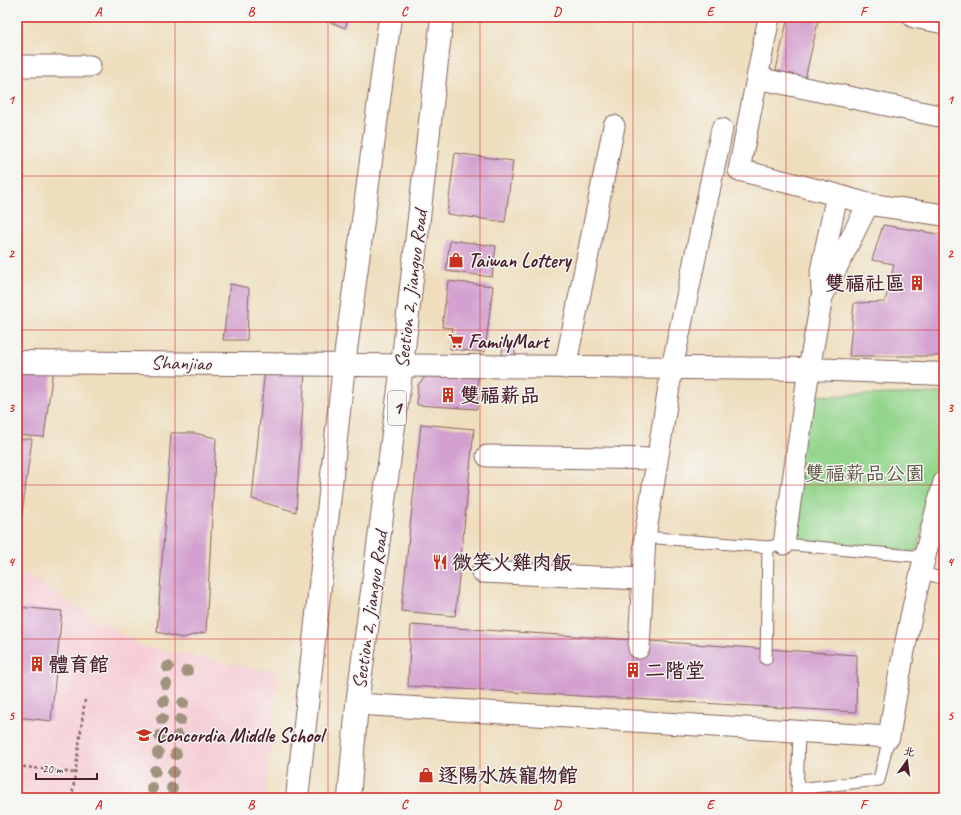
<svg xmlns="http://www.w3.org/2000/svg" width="961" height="815" font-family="Caveat,'LXGW WenKai TC',sans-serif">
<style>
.built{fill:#f6cfd6}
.green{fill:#95d68e;stroke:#707a5c}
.building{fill:#d3a0cf}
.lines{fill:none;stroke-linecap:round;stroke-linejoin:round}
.service-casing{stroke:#83625e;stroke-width:13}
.minor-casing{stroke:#83625e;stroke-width:23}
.tertiary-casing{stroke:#83625e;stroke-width:24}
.primary-casing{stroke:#83625e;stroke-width:24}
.path{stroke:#83625e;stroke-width:2.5;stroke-dasharray:3 3;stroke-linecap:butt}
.service{stroke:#fff;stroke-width:11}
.minor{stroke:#fff;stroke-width:21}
.tertiary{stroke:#fff;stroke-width:22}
.primary{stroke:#fff;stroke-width:22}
.tree{fill:#a0937d}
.grid{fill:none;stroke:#d62828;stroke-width:1;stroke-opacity:0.55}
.labels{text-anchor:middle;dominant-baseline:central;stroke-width:3;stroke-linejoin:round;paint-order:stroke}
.shield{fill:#f6f6f2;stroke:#7e6067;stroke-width:1}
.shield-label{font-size:19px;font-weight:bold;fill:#4a1f2b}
.poi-label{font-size:20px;font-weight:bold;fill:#4a1f2b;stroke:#f6f6f2;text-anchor:start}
.street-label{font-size:20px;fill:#4a1f2b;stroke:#f6f6f2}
.park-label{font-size:20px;fill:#605649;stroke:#f6f6f2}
.neatline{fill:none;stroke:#d62828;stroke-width:1.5}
.grid-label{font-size:13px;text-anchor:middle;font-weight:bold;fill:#d62828}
</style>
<rect width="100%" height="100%" fill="#f6f6f2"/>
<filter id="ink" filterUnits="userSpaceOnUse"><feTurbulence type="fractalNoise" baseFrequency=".025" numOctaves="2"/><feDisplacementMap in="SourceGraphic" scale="8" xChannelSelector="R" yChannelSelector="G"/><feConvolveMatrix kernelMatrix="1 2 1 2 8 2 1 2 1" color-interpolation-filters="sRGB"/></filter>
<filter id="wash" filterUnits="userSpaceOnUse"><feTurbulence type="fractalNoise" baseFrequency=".012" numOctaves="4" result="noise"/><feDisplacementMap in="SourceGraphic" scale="16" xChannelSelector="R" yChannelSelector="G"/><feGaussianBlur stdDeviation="0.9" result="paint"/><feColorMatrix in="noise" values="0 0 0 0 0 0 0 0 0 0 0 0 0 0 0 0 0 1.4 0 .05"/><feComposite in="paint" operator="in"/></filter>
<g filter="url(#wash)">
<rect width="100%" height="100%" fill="#eedebd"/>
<!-- built -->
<path class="built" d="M17,570L142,646L279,673L265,798H17Z"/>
<!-- green -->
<path class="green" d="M944,393V444L916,552L776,538L813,396Z"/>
<g id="blocks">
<!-- building -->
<path class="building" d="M317,17H349L345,28Z
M788,17H819L805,79L776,70Z
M455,153L513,161L505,222L447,214Z
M883,225L944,235V356H849L854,303L885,302L894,264L872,260Z
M450,240L496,246L492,277L446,271Z
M448,281L493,286L485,352L450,349L453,328L442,327Z
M230,284L249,288L247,340H223Z
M503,341L515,342V356L502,355Z
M17,368L53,369L44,437L17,435Z
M265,368L305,371L296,512L252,499Z
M426,376H478L477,409L417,405L418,385Z
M421,424L474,429L455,616L401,611Z
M171,433H194L216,438L206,632L182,638L157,632Z
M17,439H32L18,542H17Z
M17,607L62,611L51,721L17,717Z
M411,625L857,655L856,712L408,686Z"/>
</g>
</g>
<g filter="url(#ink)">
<use href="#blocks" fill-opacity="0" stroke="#83625e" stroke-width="1"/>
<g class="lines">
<defs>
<path id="service" d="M645,537L768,547L784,544L923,557
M920,572L944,579
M766,659L768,547
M797,789L879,780L889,737
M797,798L799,732"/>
<path id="minor" d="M769,17L739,170L837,195L868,204L944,215
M914,17L944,23
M17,66H90
M757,78L944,117
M822,290L821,271L837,195
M565,368L614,126
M487,456L657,459
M784,544L809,369L822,297L868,204
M482,572L643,579
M639,648L645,537L672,368L722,129
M357,704L889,737C902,651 921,566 944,482"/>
<path id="tertiary" d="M17,362L809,369L944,374"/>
<path id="primary" d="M297,798L344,365L390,17
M349,798L357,704L402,366L442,17"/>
</defs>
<!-- service casing -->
<use href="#service" class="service-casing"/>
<!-- minor casing -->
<use href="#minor" class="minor-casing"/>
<!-- tertiary casing -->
<use href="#tertiary" class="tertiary-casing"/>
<!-- primary casing -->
<use href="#primary" class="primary-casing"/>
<!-- path -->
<path class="path" d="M17,766L75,773
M72,798L85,699"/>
<!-- service -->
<use href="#service" class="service"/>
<!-- minor -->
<use href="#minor" class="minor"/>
<!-- tertiary -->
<use href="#tertiary" class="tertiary"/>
<!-- primary -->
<use href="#primary" class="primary"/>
</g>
<!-- trees -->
<g class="tree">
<circle cx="168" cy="667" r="6"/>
<circle cx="187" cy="671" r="6"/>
<circle cx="166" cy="684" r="6"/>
<circle cx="164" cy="701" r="6"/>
<circle cx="183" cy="703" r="6"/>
<circle cx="162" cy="719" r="6"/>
<circle cx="180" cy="720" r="6"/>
<circle cx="160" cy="736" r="6"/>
<circle cx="178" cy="736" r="6"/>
<circle cx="158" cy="753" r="6"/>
<circle cx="176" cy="754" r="6"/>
<circle cx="155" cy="771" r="6"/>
<circle cx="173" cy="772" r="6"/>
<circle cx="152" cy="788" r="6"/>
<circle cx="172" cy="788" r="6"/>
</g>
</g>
<!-- grid -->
<path class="grid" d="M175,17V798M328,17V798M480,17V798M633,17V798M786,17V798M17,176H944M17,330H944M17,485H944M17,639H944"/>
<!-- icons -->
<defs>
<symbol id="shop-bare" viewBox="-9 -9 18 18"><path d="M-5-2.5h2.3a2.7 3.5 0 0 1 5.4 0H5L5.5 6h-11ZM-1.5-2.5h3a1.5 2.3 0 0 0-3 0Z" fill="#c8321e" stroke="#f6f6f2" stroke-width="2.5" paint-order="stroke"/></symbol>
<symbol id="building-bare" viewBox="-9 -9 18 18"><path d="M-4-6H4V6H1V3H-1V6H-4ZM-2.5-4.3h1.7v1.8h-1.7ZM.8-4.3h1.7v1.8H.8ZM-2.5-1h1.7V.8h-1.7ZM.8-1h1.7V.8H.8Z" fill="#c8321e" stroke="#f6f6f2" stroke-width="2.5" paint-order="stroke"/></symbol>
<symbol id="supermarket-bare" viewBox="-9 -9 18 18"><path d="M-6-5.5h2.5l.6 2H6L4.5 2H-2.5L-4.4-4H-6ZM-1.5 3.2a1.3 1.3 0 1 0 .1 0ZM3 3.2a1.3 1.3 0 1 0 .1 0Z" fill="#c8321e" stroke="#f6f6f2" stroke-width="2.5" paint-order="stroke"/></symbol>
<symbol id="restaurant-bare" viewBox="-9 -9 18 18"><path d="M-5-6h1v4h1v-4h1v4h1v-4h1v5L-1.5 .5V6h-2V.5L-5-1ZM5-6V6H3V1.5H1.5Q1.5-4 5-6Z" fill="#c8321e" stroke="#f6f6f2" stroke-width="2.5" paint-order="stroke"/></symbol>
<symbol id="school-bare" viewBox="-9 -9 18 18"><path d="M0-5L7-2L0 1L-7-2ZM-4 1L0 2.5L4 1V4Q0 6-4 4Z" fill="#c8321e" stroke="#f6f6f2" stroke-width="2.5" paint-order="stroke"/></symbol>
</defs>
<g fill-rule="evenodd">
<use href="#shop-bare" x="445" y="249" width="22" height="22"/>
<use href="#building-bare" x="906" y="272" width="22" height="22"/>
<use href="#supermarket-bare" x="445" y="330" width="22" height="22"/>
<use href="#building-bare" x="437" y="384" width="22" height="22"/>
<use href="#restaurant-bare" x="429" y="551" width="22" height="22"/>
<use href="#building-bare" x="26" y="653" width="22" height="22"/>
<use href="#building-bare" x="622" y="659" width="22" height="22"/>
<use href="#school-bare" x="133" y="724" width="22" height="22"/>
<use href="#shop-bare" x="415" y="764" width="22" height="22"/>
</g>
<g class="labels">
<!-- shield labels -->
<rect class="shield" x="388" y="391" width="18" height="34" rx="3"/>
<g class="shield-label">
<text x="397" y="408">1</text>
</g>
<!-- poi labels -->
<g class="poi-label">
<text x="468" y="260">Taiwan Lottery</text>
<text x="905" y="283" text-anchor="end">雙福社區</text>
<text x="468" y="341">FamilyMart</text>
<text x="460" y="395">雙福薪品</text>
<text x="452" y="562">微笑火雞肉飯</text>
<text x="49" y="664">體育館</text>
<text x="645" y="670">二階堂</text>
<text x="156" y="735">Concordia Middle School</text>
<text x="438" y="775">逐陽水族寵物館</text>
</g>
<!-- street labels -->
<g class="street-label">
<text transform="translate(411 289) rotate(-83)">Section 2, Jianguo Road</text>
<text transform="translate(181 363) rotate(1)">Shanjiao</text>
<text transform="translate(370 610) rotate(-82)">Section 2, Jianguo Road</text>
</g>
<!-- park labels -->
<g class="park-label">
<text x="865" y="473">雙福薪品公園</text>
</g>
</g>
<!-- margin -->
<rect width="961" height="815" fill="none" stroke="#f6f6f2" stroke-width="44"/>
<!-- north arrow -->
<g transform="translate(907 761) rotate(14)" stroke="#f6f6f2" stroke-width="3" paint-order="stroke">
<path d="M0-3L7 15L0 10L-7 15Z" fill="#4a1f2b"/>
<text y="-6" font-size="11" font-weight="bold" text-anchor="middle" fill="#4a1f2b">北</text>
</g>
<!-- scale -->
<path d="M36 773v6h61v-6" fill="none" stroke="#4a1f2b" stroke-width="2"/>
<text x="42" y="773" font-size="12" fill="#4a1f2b" stroke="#f6f6f2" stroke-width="3" paint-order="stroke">20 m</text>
<rect x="22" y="22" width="917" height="771" class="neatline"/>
<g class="grid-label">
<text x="98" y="16">A</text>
<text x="251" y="16">B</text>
<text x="404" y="16">C</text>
<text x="557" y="16">D</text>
<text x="710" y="16">E</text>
<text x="863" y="16">F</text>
<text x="11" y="104">1</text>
<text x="950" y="104">1</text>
<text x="11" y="258">2</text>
<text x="950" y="258">2</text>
<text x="11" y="412">3</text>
<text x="950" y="412">3</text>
<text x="11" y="566">4</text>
<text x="950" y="566">4</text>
<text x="11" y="720">5</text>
<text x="950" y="720">5</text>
<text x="98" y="809">A</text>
<text x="251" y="809">B</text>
<text x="404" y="809">C</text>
<text x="557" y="809">D</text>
<text x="710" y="809">E</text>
<text x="863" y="809">F</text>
</g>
</svg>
